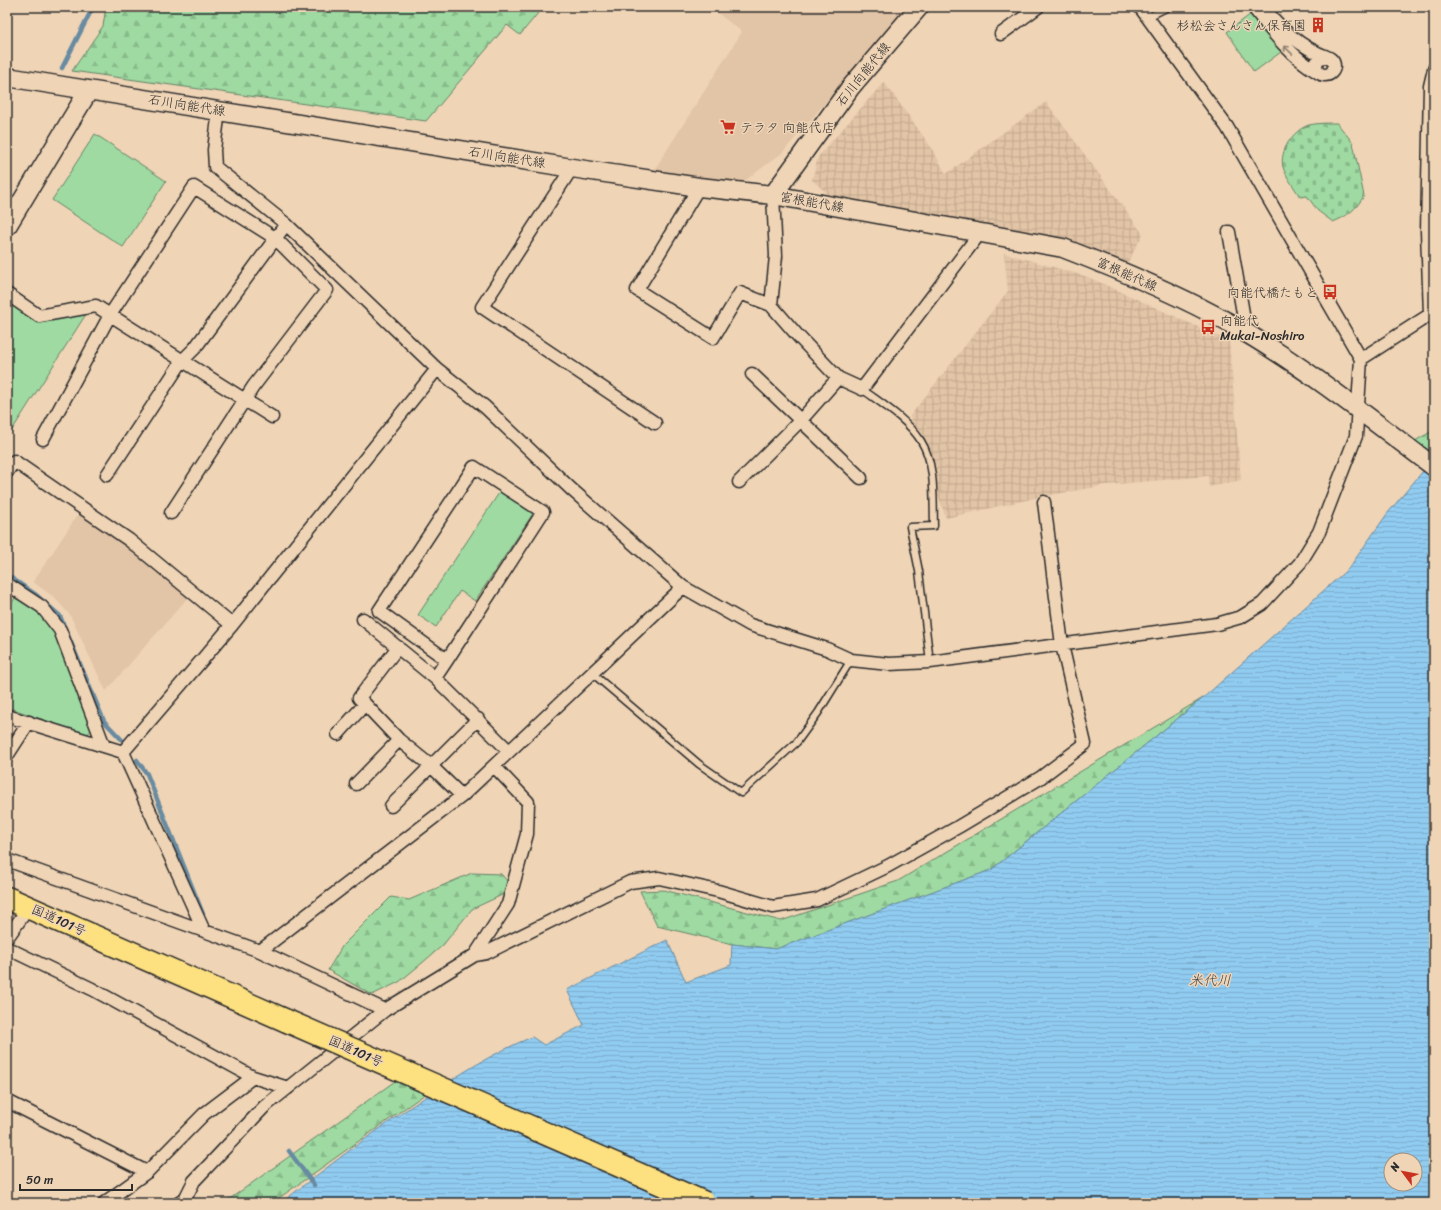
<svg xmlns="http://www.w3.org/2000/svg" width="1441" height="1210" font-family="Sriracha,'Klee One',sans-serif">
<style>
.built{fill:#e2c4a6}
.industrial{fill:url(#industrial-grid)}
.forest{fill:url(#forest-firs);stroke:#648266}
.cemetery{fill:url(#cemetery-stones);stroke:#648266}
.park{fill:#9edaa1;stroke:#648266}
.water{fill:url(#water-rules);stroke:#688ba1;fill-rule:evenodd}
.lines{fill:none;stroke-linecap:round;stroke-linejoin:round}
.stream{stroke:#688ba1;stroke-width:4.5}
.lane-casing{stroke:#2b2b2b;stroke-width:9}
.street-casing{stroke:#2b2b2b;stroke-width:15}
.secondary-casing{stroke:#2b2b2b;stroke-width:21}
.highway-casing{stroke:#2b2b2b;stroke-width:25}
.lane{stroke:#efd4b6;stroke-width:6}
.street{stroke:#efd4b6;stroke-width:12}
.secondary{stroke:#efd4b6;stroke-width:18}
.highway{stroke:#fde080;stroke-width:22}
.highway-bridge-casing{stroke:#2b2b2b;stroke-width:25;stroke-linecap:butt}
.highway-bridge{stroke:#fde080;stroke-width:22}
.oneway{stroke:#8d8070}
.labels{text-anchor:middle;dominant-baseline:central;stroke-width:3;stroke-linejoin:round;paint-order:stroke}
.poi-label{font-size:13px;fill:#2b2b2b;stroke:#efd4b6;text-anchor:end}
.street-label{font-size:13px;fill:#2b2b2b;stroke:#efd4b6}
.water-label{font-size:14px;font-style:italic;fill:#3a4349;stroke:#efd4b6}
</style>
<defs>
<pattern id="industrial-grid" width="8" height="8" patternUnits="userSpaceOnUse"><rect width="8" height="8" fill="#e2c4a6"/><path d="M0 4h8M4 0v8" fill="none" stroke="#c2a98f"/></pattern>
<pattern id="forest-firs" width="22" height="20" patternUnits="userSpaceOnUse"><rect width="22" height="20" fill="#9edaa1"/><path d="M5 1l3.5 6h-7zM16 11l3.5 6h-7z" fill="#88bb8b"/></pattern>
<pattern id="cemetery-stones" width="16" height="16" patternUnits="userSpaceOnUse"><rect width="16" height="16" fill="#9edaa1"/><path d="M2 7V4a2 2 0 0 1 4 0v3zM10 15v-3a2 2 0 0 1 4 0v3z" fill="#88bb8b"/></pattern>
<pattern id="water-rules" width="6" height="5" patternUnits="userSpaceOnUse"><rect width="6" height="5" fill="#90cbf0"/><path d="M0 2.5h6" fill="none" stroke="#7caece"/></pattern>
</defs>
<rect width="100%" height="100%" fill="#efd4b6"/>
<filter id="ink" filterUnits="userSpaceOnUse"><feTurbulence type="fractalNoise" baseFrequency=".025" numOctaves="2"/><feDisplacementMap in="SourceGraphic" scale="8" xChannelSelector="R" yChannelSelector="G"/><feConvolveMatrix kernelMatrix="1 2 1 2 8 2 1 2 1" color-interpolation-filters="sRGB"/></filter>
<g filter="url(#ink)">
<!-- built -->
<path class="built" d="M710,7H908L782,153L743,182H734L653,172L742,32Z
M79,513L127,545L190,595L106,691L70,615L54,597L33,582Z"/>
<!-- industrial -->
<path class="industrial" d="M884,82L931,147L946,174L1046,102L1143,234L1127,264L978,223L829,195L812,180L818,157Z
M1004,253L1088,277L1229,341L1241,480L1209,487L1208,476L1107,485L1040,497L946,518L910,416L1008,291Z"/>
<!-- forest -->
<path class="forest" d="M106,7H543L520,35L507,25L426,121L72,71L103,26Z
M1434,430V453L1415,441Z
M1203,698L991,870L776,949L732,944L657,926L640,891L664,890L781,921L898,881Z
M472,873L501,874L509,883L502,895L472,909L443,945L421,964L399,982L372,995L328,970L343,945L391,897L409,900Z
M398,1079L425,1094L272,1203H224Z"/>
<!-- cemetery -->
<path class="cemetery" d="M1337,123L1353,143L1364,196C1356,209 1348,216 1333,222L1318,211L1307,196L1300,197C1295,188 1286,177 1283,167C1279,151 1293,130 1309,125C1317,123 1328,123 1337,123Z"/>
<!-- park -->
<path class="park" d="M1251,14L1281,52L1254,72L1227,32Z
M95,134L166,181L123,247L52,200Z
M7,302L36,320L88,311L7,438Z
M501,490L534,512L475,601L460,591L436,627L418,615Z
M15,598L42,615L61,640L93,728L87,735L7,707V611Z"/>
<!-- water -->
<path class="water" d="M1434,458V1203H281C327,1167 373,1132 421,1100C457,1076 492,1053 532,1037L544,1045L584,1025L567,990L667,940L686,982L731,965L732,944L776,949L991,870L1203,698L1349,568L1387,514ZM1391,1160H1415V1184H1391Z"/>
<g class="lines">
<!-- stream -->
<path class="stream" d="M62,68L93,7
M7,575L35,594L60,616L104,721L122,740
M137,760L147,774L203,914
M289,1151L314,1185"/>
<defs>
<path id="lane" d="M1148,17L1168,7
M862,389C882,404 907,419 921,441C936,465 933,499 934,526L910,527L919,571L930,662
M592,673L699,764L741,793L797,742L818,713L851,660"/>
<path id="street" d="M1140,7L1227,127L1361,359
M1253,7C1273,33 1291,57 1319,73
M1264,8C1281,29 1300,47 1327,57
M1001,34L1038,7
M1316 66a9 9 0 1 1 18 0a9 9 0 1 1-18 0Z
M219,110L214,150L215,167L286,224L437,369L485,407L571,489L683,587L750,625L827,649L851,660L889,664L930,662L1217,624L1241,617L1262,604L1300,563L1319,532L1356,436L1361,359L1434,312
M572,168L482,307L655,423
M699,187L637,290L713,338L740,293L771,305
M773,195L776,256L771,305L798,336L838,378L862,389L980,233
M1229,232L1243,313L1240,330
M7,294L39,316L96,306L272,417
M1430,314L1427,231L1430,86L1434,69
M752,374L861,478
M43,439L110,315L194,187L275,238L327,290L253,387L171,513
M7,472L14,461L129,540L232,625
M107,475L182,361L195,348L286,224
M739,482L801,420L838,378
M7,584L42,607L60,630L104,746
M363,619L435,678L509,751
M435,678L447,660L543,512L474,467L379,611L447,660
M365,704L359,698L398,647
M7,716L123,752L232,625L437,369
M338,734L365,704L399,740L431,766L462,796
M123,752L204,931
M7,756L29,722
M356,784L399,740
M391,806L478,719
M7,860L260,951L385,1010
M7,938L29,907
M7,948L92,989L253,1077L288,1088
M260,951L462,796L683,587
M475,955L508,904L527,834L528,802L494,766
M7,1101L147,1172
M104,1203L147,1172L204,1114L253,1077
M179,1203L185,1199L194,1181L264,1107L385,1010L475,955L486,953L630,882L659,878L718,891L773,907L817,900L888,866L958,827L1040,778L1085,744L1062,645L1044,502"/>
<path id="secondary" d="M7,77L572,168L699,187L773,195L1063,248C1120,270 1178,294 1231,324C1303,365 1368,417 1434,467
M773,195L850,88L919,7
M7,226L89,90"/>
<path id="highway" d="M7,898L287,1021"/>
</defs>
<!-- lane casing -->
<use href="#lane" class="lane-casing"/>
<!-- street casing -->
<use href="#street" class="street-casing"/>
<!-- secondary casing -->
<use href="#secondary" class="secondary-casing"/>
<!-- highway casing -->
<use href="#highway" class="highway-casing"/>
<!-- lane -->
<use href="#lane" class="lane"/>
<!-- street -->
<use href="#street" class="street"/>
<!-- secondary -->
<use href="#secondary" class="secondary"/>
<!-- highway -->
<use href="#highway" class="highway"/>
<defs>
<path id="highway-bridge" d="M287,1021L705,1203"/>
</defs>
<!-- highway-bridge casing -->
<use href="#highway-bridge" class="highway-bridge-casing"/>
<!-- highway-bridge -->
<use href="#highway-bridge" class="highway-bridge"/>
</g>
<!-- one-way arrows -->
<defs><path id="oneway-shaft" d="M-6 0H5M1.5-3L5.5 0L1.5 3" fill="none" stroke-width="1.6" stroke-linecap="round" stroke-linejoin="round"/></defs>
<use class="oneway" href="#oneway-shaft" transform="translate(1288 50) rotate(-136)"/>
</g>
<!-- icons -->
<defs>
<symbol id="building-bare" viewBox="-9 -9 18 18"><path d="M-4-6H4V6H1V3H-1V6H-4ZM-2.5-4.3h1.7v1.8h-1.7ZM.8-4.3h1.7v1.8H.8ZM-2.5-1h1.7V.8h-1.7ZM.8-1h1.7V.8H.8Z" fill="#c8321e" stroke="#efd4b6" stroke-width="2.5" paint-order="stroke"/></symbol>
<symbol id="supermarket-bare" viewBox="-9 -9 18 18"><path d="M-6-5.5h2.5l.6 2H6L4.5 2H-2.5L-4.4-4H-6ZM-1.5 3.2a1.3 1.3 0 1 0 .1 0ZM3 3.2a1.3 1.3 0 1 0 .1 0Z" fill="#c8321e" stroke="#efd4b6" stroke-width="2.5" paint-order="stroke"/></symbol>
<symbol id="bus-bare" viewBox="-9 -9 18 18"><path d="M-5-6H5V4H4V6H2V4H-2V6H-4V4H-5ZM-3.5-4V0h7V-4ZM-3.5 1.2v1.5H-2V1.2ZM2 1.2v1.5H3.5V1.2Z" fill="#c8321e" stroke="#efd4b6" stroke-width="2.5" paint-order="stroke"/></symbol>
</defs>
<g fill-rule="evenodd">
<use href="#building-bare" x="1307" y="14" width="22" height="22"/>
<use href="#supermarket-bare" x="717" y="116" width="22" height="22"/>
<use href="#bus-bare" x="1319" y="281" width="22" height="22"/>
<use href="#bus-bare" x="1197" y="316" width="22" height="22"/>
</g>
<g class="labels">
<!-- poi labels -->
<g class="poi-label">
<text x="1306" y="25">杉松会さんさん保育園</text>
<text x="740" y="127" text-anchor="start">テラタ 向能代店</text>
<text x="1318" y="292">向能代橋たもと</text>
<text x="1220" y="320" text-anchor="start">向能代<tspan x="1220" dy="15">Mukai-Noshiro</tspan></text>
</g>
<!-- street labels -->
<g class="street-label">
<text transform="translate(863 74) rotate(-51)">石川向能代線</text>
<text transform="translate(187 105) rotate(9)">石川向能代線</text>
<text transform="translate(507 157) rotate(9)">石川向能代線</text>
<text transform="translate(812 202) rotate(10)">富根能代線</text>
<text transform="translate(1127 274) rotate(24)">富根能代線</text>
<text transform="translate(59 920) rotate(24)">国道101号</text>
<text transform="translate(356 1051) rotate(24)">国道101号</text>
</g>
<!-- water labels -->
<g class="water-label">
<text x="1210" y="980">米代川</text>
</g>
</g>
<!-- margin -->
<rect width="1441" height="1210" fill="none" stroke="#efd4b6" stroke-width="24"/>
<rect x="12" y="12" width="1417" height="1186" fill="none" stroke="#2b2b2b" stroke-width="1.5" filter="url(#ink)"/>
<!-- north arrow -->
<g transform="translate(1403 1172) rotate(302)"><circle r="19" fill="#efd4b6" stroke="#a1907e"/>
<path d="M0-3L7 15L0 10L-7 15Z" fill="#c8321e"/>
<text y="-6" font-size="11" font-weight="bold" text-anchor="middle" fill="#2b2b2b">N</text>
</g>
<!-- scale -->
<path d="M20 1184v6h112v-6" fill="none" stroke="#2b2b2b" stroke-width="2"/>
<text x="26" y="1184" font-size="12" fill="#2b2b2b" stroke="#efd4b6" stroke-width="3" paint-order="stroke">50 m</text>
</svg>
